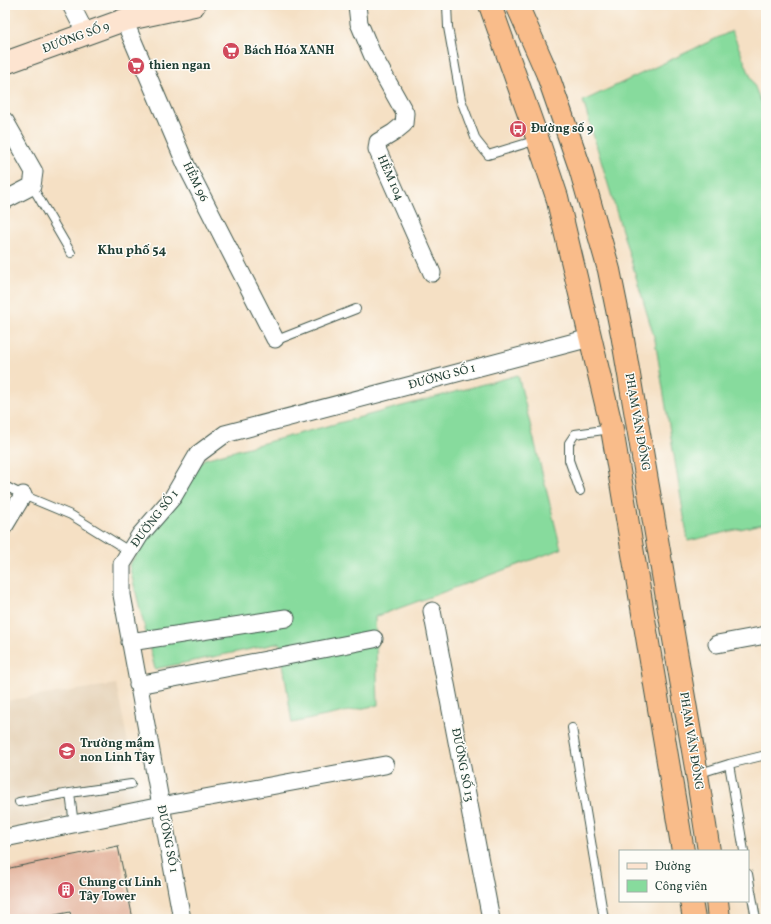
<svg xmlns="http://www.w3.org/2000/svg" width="771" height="924" font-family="Vollkorn,serif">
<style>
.built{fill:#e5d1b6}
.green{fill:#87db9d;stroke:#538c68}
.building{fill:#e4b59f}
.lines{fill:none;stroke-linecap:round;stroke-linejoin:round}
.lane-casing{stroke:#3f554a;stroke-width:10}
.street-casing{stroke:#3f554a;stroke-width:19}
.secondary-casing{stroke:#3f554a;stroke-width:24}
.highway-casing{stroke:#3f554a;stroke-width:24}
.lane{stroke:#fff;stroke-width:8}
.street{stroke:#fff;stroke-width:17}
.secondary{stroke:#fde4d0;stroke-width:22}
.highway{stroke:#f9bc8a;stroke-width:22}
.labels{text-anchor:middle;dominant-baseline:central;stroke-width:3;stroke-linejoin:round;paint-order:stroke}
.street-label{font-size:12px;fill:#1f3d34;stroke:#fdfcf7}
.poi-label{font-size:12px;font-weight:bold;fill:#1f3d34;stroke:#fdfcf7;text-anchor:start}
.neighbourhood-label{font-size:13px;font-weight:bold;fill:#1f3d34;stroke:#fdfcf7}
</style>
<rect width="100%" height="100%" fill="#fdfcf7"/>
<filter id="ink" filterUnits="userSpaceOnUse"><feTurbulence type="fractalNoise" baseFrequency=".025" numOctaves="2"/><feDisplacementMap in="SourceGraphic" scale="8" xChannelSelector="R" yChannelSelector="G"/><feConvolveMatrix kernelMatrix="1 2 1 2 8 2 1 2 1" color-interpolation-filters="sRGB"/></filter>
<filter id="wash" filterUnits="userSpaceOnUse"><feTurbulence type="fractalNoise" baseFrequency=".012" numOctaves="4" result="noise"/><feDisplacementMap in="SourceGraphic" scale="16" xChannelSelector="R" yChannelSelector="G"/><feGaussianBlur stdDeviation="0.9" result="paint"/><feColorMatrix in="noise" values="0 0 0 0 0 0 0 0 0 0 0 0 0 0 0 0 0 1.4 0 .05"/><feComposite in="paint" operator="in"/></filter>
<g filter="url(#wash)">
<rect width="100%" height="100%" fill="#f5e0c4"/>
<!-- built -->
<path class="built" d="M116,684L140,801L5,828V701Z"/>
<!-- green -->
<path class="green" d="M732,31L766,114V523L688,541L655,340L583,101Z
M518,375L561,549L375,617L378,705L292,723L280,643L155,669L129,565L204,459Z"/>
<g id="blocks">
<!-- building -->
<path class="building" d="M118,846L133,919H72L70,912L36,919H5V869Z"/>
</g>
</g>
<g filter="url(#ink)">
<use href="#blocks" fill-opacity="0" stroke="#3f554a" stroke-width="1"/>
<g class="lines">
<defs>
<path id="lane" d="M447,5L448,27L461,100L476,140L488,155L537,140
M32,186L71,253
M275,339L282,338L356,309
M5,486L23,495L71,515L129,551
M580,491L569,460V443L575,434L611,429
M572,728L604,919
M729,764L744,851
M697,774L729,764L766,755
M70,793L74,825
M19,802L70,793L131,784
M748,874L756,919"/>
<path id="street" d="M71,5L86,34
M357,5L359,23L372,54L405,113L404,124L393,133L378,142L377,149L432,273
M124,20L186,165L275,339
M5,121L34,172L32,186L5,200
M5,525L23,495
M432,611L491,919
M130,642L286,618
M717,644L766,635
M138,685L374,639
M5,838L161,806L385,765
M182,919L122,595V564L140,535L173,497L198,454L225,434L590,338"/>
<path id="secondary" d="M5,63L124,20L194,5"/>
<path id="highway" d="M490,5L538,140L557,197L612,429L683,851
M517,5L547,73L580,168L609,270L622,334L697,774L709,851
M691,901L694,919
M717,901L719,919"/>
</defs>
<!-- lane casing -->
<use href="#lane" class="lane-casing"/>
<!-- street casing -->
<use href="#street" class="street-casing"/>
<!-- secondary casing -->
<use href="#secondary" class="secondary-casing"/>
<!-- highway casing -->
<use href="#highway" class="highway-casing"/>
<!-- lane -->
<use href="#lane" class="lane"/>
<!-- street -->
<use href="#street" class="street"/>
<!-- secondary -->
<use href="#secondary" class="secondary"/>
<!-- highway -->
<use href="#highway" class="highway"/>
</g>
</g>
<!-- icons -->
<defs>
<symbol id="supermarket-disc" viewBox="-11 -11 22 22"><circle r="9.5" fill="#d1495b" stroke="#fdfcf7"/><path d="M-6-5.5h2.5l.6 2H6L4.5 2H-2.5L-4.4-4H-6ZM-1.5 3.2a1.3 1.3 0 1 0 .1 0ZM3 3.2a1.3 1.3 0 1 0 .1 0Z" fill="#fff"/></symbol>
<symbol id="bus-disc" viewBox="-11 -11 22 22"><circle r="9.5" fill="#d1495b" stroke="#fdfcf7"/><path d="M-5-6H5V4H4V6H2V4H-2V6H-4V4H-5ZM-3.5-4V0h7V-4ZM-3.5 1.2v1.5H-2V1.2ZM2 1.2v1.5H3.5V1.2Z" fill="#fff"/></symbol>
<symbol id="school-disc" viewBox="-11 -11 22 22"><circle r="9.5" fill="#d1495b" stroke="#fdfcf7"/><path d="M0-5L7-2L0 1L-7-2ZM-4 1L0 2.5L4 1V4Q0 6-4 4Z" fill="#fff"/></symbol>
<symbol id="building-disc" viewBox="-11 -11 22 22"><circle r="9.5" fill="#d1495b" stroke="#fdfcf7"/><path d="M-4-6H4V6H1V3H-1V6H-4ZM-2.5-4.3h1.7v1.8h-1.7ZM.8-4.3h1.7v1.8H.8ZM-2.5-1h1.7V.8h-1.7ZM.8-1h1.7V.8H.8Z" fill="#fff"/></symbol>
</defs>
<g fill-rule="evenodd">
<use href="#supermarket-disc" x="221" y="41" width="20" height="20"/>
<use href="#supermarket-disc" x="126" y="56" width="20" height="20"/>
<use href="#bus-disc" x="508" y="119" width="20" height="20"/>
<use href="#school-disc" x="57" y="741" width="20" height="20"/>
<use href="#building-disc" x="56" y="880" width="20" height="20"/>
</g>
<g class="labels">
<!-- street labels -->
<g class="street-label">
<text transform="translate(76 38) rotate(-20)">ĐƯỜNG SỐ 9</text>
<text transform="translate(390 178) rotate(66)">HẺM 104</text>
<text transform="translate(195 182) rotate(64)">HẺM 96</text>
<text transform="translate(442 377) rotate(-15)">ĐƯỜNG SỐ 1</text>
<text transform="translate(637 422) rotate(80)">PHẠM VĂN ĐỒNG</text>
<text transform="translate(155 519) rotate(-52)">ĐƯỜNG SỐ 1</text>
<text transform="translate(691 741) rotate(81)">PHẠM VĂN ĐỒNG</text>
<text transform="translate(462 765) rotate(79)">ĐƯỜNG SỐ 13</text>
<text transform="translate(167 839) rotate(79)">ĐƯỜNG SỐ 1</text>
</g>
<!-- poi labels -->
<g class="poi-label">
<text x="244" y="51">Bách Hóa XANH</text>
<text x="149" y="66">thien ngan</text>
<text x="531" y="129">Đường số 9</text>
<text x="80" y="744">Trường mầm<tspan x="80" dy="14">non Linh Tây</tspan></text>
<text x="79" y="883">Chung cư Linh<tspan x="79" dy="14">Tây Tower</tspan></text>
</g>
<!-- neighbourhood labels -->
<g class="neighbourhood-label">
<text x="132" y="251">Khu phố 54</text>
</g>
</g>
<!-- margin -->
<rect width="771" height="924" fill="none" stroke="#fdfcf7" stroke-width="20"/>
<!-- legend -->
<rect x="619" y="850" width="130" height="52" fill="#fdfcf7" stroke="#a4b0a9"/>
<rect x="627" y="863" width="20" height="6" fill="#fde4d0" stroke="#a4b0a9"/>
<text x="655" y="870" font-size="12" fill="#1f3d34">Đường</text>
<rect x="627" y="880" width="20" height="12" fill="#87db9d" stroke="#a4b0a9"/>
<text x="655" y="890" font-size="12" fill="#1f3d34">Công viên</text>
</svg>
